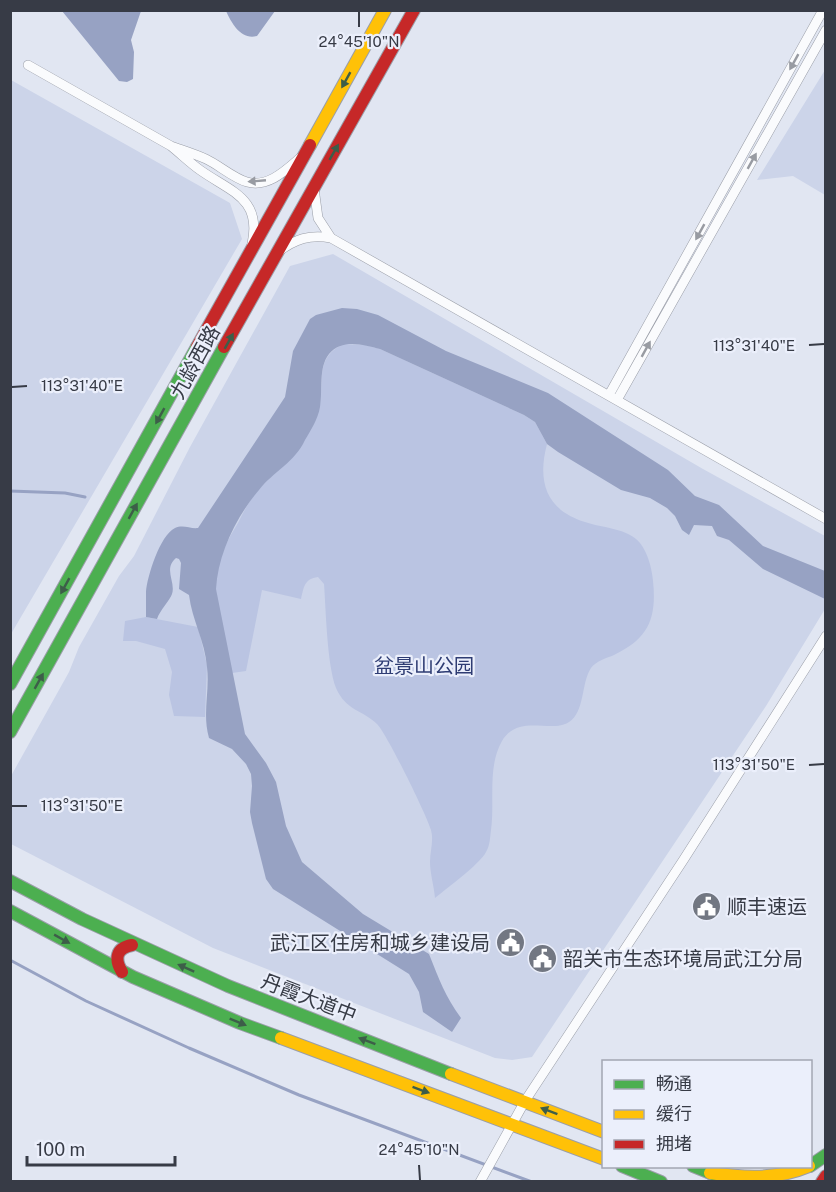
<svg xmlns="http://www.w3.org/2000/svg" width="836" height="1192" font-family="'Public Sans','Noto Sans SC',sans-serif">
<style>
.green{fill:#ccd4e9}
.forest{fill:#bac4e2}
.water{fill:#97a2c3}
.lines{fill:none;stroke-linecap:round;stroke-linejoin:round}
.stream{stroke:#97a2c3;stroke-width:3}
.street-casing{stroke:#9a9ea8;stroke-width:10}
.fast-casing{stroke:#9a9ea8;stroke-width:14}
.slow-casing{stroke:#9a9ea8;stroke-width:14}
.jam-casing{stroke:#9a9ea8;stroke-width:14}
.street{stroke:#fafbfd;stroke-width:9}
.fast{stroke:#4caf50;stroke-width:12}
.slow{stroke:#ffc107;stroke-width:12}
.jam{stroke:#c62828;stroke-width:12}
.oneway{fill:#989ba2}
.oneway2{fill:#3d5e49}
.ticks{fill:none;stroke:#373b46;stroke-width:2}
.labels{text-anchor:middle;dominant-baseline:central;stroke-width:4.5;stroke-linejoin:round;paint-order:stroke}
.street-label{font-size:20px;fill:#373b46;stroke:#ebeffb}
.park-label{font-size:20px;fill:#2e3c73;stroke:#ebeffb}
.poi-label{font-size:20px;fill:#373b46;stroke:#ebeffb;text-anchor:start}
.ticks-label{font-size:15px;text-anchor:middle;fill:#373b46;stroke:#ebeffb;stroke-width:4.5;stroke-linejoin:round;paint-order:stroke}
</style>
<rect width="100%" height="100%" fill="#e1e6f2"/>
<!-- green -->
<path class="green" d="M825,70V195L793,176L757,180Z
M11,80L230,203L242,239L11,634Z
M333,254L703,469L825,536V609L766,706L532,1057L512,1060L495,1058L213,948L11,844V776L69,672L79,647L119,576L134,556L190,447L290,266Z"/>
<!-- forest -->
<path class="forest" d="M344,344L365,345L380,349L524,415L535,422L547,444C537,482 546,510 585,522C602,528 628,528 640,543C648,553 652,569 653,581C657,619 648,639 614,655C607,658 596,661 591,668C581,683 585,712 569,722C551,734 519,713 502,741C487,767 495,801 491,830C490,837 490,846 486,852C480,864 447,888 435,898C434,886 430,873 430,862C430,851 434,841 431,830C426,814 387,734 377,724C363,710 346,711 336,688C327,664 326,611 324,584L318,577C304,579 304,587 301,599L262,590L246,671L232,673C227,646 214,604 216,578C218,558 228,539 238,523C244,511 251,497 260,488C278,470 308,440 317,416C328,390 310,359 344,344Z
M146,617L198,627L207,665L205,717L174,716L169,695L172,672L165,649L136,641H123L125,621Z"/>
<!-- water -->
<path class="water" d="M62,11H141L131,40L134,52L133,79L127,82L119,81Z
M226,11H275L257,36C241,40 232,24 226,11Z
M342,308L357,309L378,315L446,351L548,393L668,470L695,496L719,505L763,546L825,571V599L763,569L729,540L717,536L712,526L694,525L689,535L682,530L675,516L667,508L650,498L621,490L558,452L547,444L535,422L524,415L380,349C364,345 342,338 329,354C318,368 323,390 320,407C318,419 311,430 305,440C295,462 273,472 259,490C236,517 218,554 216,589L245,734L266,763L276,782L286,826L302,862L363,914L429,954C439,979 445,996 461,1018L452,1032L423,1012L419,992L409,974L273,889L266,879L252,823L250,812L252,786L251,774L246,764L232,749L209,738C202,714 210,691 207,667C205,641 192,620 189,595L179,589L181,563L179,559L176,558C163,569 176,582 172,594C170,600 160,610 157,619L146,617C146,609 146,600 146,592C147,577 160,535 175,528C183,524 190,529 198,528L285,397L293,351L310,319L316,315Z"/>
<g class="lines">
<!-- stream -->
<path class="stream" d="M10,491L65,493L85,497
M10,960L86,1001L189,1048L299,1095L532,1182"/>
<defs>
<path id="street" d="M28,65L171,146
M331,238L826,519
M252,244C262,198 231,192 200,170C190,163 181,154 171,146C182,150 195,154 206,159C219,165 233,178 247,182C268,188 286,170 300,158
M278,252C295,239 310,234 331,238L318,218L314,188
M609,395L823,10
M617,400L826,30
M480,1182L525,1101L684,859L826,636"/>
<path id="fast" d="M10,684L197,347
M10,732L224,347
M10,881L82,919L228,986L451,1074
M10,911L133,977L240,1023L281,1038
M622,1166L661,1182
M693,1166L718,1176
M810,1166L826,1155"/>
<path id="slow" d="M310,145L385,10
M281,1038L604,1159
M451,1074L604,1132
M710,1173C745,1178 776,1180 809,1166"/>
<path id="jam" d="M197,347L310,145
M224,347L414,10
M122,972C114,959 116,948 132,945
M822,1182L826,1176"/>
</defs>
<!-- street casing -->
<use href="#street" class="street-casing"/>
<!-- fast casing -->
<use href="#fast" class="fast-casing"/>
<!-- slow casing -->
<use href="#slow" class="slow-casing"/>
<!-- jam casing -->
<use href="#jam" class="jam-casing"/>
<!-- street -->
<use href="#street" class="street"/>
<!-- fast -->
<use href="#fast" class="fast"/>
<!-- slow -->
<use href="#slow" class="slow"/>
<!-- jam -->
<use href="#jam" class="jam"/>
</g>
<!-- one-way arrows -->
<defs><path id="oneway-solid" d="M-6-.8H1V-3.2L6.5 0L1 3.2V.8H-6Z" transform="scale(1.5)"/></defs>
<g class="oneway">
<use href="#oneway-solid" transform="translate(794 62) rotate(119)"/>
<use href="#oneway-solid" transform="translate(752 161) rotate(-61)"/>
<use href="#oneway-solid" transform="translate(257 181) rotate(175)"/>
<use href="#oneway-solid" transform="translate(700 232) rotate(119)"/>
<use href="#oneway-solid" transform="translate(646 349) rotate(-61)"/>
</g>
<g class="oneway2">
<use href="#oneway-solid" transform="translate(346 80) rotate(119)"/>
<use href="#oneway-solid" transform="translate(334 152) rotate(-60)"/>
<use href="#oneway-solid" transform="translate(229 341) rotate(-61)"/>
<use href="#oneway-solid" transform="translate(160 416) rotate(119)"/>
<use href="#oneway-solid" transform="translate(133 511) rotate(-61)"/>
<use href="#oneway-solid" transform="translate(65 586) rotate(119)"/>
<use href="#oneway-solid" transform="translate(39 681) rotate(-61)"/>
<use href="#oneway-solid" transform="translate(62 939) rotate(29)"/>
<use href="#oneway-solid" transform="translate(186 968) rotate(-156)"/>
<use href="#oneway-solid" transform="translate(238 1022) rotate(22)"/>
<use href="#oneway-solid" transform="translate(367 1041) rotate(-159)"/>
<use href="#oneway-solid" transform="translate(421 1090) rotate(20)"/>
<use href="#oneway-solid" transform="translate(549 1111) rotate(-159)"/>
</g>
<!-- ticks -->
<path class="ticks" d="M359,12V27M809,345L824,344M12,387L27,386M809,765L824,764M12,806H27M419,1165L420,1180"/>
<!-- icons -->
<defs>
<symbol id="civic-disc" viewBox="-11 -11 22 22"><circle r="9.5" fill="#727782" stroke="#ebeffb"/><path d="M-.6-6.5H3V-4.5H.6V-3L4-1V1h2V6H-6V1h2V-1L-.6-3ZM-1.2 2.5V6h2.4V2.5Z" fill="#fff"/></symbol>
</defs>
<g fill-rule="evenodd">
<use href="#civic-disc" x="690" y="890" width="33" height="33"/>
<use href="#civic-disc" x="494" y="926" width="33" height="33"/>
<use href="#civic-disc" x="526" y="942" width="33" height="33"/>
</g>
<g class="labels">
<!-- street labels -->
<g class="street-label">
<text transform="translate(195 362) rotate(-61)">九龄西路</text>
<text transform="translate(309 998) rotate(21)">丹霞大道中</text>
</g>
<!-- park labels -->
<g class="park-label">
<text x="424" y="666">盆景山公园</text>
</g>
<!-- poi labels -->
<g class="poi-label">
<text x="727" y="907">顺丰速运</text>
<text x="490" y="943" text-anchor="end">武江区住房和城乡建设局</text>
<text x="563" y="959">韶关市生态环境局武江分局</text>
</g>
</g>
<g class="ticks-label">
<text x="359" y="47">24°45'10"N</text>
<text x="754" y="351">113°31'40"E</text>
<text x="82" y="391">113°31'40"E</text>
<text x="754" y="770">113°31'50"E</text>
<text x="82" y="811">113°31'50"E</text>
<text x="419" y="1155">24°45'10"N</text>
</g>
<!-- border -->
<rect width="836" height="1192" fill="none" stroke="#373b46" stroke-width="24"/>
<!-- legend -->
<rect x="602" y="1060" width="210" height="108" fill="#ebeffb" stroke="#a3a7b3" stroke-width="1.5"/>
<rect x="614" y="1080" width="30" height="9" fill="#4caf50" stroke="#a3a7b3" stroke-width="1.5"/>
<text x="656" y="1090" font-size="18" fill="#373b46">畅通</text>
<rect x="614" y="1110" width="30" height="9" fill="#ffc107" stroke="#a3a7b3" stroke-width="1.5"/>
<text x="656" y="1120" font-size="18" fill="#373b46">缓行</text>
<rect x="614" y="1140" width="30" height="9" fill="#c62828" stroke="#a3a7b3" stroke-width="1.5"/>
<text x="656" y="1150" font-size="18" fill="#373b46">拥堵</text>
<!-- scale -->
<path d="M27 1156v9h148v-9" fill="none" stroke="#373b46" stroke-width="3"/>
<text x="36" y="1156" font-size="18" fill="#373b46" stroke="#ebeffb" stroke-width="4.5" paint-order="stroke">100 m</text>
</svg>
